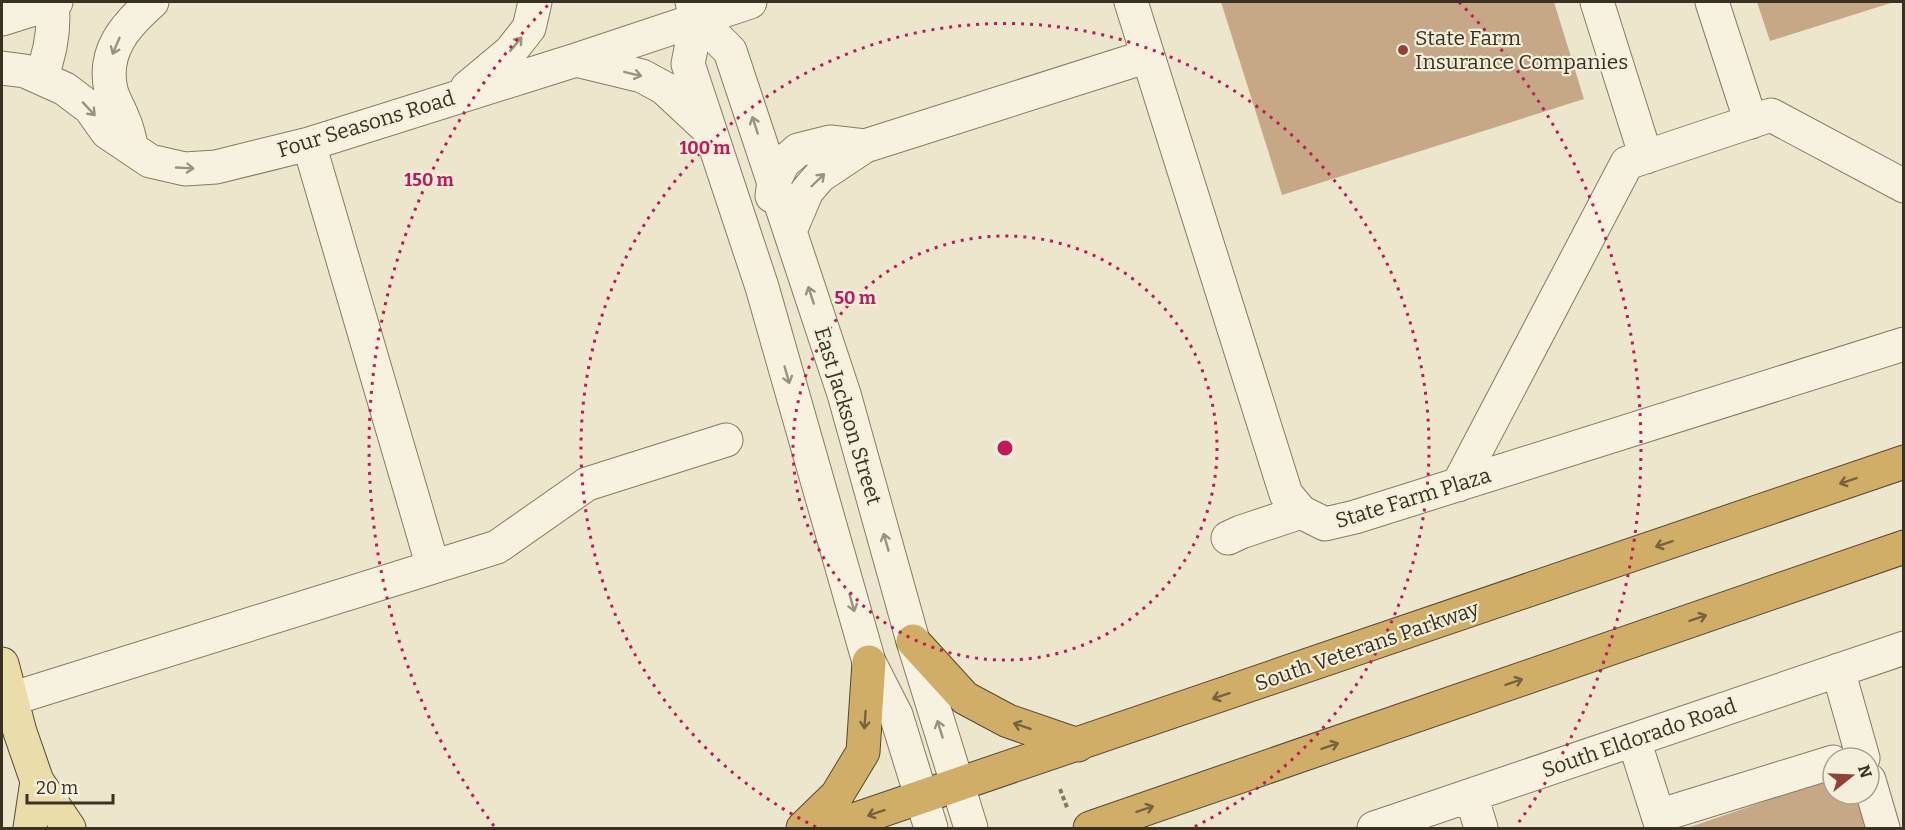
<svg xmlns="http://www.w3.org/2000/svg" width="1905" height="830" font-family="Bitter,serif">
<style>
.building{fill:#c6a886}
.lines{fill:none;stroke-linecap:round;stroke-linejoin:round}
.minor-casing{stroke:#877a61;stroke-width:35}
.major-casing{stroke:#564835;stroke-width:35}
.highway-casing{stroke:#564835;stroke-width:35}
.path{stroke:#877a61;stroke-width:4;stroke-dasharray:4.5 3;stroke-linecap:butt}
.minor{stroke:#f7f2df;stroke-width:33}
.major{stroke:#eadda9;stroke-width:33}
.highway{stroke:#d1ae67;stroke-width:33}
.oneway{stroke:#989281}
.oneway2{stroke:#76633e}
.ring{fill:none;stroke:#c2185b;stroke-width:3;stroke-dasharray:3 6}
.poi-dot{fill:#914137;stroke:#f3efdb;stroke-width:2}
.labels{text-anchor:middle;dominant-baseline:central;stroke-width:4.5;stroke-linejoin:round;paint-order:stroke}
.poi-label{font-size:21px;fill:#3a3123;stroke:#f3efdb;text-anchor:start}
.street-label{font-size:21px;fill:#3a3123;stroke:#f3efdb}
.centre{fill:#c2185b;stroke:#f3efdb;stroke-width:3}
.ring-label{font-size:18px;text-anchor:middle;font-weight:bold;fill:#c2185b;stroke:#f3efdb;stroke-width:4.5;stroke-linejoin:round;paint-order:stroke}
</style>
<rect width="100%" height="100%" fill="#ebe6cc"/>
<!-- building -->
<path class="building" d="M1221,2H1554L1584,99L1282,195Z
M1757,2H1894L1770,41Z
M1833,778V794H1863L1875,828H1687Z"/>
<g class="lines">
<defs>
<path id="minor" d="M692,2L697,18L688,64L762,287L869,662L896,715L931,828
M1131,2L1286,494L1301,512L1325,524L1355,517L1904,344
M1597,2L1646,157
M1712,2L1751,122
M697,18L730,51L844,394L913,641L971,828
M2,19L56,2
M576,60L642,76L664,88L708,129
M2,68L25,71L65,89L90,108L107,132L150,161L185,169L216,167L309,144L576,60L750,2
M41,77C51,52 55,28 52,2
M467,88L510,52L529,28L535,2
M309,144L433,567
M132,148C129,139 128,129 124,121C120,110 114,101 111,90C102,51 126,25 152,2
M772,196L774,181L783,163L798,150L830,142L865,146
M790,231L807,191L820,176L865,146L1148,56
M1458,485L1627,163L1771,115L1904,186
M1228,538L1241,532L1301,512
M1838,670L1863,758
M11,699L497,547L587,484L726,440
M1634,740L1662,828
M1869,780L1883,828
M1471,795L1481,828
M1658,816L1833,762
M1374,828L1904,648"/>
<path id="major" d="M2,664L20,732L37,781L69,828
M30,828L37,781"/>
<path id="highway" d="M913,641L965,698L1008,721L1078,745
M803,828L837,795L863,752L869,662
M830,828L1904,462
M1090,828L1904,547"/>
</defs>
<!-- minor casing -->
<use href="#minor" class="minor-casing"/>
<!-- major casing -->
<use href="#major" class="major-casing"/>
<!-- highway casing -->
<use href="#highway" class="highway-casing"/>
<!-- path -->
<path class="path" d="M1060,789L1068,810"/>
<!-- minor -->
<use href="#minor" class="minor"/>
<!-- major -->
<use href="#major" class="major"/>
<!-- highway -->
<use href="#highway" class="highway"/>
</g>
<!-- one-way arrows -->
<defs><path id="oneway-shaft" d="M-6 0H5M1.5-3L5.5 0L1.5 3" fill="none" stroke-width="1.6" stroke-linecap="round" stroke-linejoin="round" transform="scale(1.5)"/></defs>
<g class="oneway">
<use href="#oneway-shaft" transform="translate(516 44) rotate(-50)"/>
<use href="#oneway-shaft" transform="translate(116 46) rotate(113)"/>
<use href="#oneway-shaft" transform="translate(633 74) rotate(14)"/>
<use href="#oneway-shaft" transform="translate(89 109) rotate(47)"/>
<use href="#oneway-shaft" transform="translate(755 125) rotate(-108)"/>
<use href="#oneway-shaft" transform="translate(185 168) rotate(3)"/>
<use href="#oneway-shaft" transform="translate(818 180) rotate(-44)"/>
<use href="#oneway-shaft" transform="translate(811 295) rotate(-108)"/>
<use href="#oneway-shaft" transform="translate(787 375) rotate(74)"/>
<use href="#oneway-shaft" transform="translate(886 542) rotate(-106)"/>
<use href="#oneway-shaft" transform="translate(852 603) rotate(74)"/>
<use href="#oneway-shaft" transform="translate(940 729) rotate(-107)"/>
</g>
<g class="oneway2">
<use href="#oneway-shaft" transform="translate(1848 481) rotate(161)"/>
<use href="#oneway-shaft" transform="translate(1664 544) rotate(161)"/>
<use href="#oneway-shaft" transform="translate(1698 618) rotate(-19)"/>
<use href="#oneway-shaft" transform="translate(1514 682) rotate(-19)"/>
<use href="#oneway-shaft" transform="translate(1221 696) rotate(161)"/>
<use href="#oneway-shaft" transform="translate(865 720) rotate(94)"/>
<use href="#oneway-shaft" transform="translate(1022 726) rotate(-161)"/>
<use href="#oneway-shaft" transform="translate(1330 746) rotate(-19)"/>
<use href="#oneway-shaft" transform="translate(1145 809) rotate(-19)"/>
<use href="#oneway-shaft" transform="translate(876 813) rotate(161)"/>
</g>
<!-- distance rings -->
<g class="ring">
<circle cx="1005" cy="448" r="212"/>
<path d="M816 827A424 424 0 1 1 1194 827"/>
<path d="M494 826A636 636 0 0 1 551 2M1459 2A636 636 0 0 1 1516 826"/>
</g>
<!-- markers -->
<circle class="poi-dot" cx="1403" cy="50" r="6"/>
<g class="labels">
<!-- poi labels -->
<g class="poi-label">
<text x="1415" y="38">State Farm<tspan x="1415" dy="24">Insurance Companies</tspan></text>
</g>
<!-- street labels -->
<g class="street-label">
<text transform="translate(366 124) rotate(-17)">Four Seasons Road</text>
<text transform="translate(848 416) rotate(73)">East Jackson Street</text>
<text transform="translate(1413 498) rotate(-17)">State Farm Plaza</text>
<text transform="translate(1367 646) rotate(-19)">South Veterans Parkway</text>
<text transform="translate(1639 738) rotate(-19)">South Eldorado Road</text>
</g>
</g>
<circle cx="1005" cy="448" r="9" class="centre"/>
<g class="ring-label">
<text x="705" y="154">100 m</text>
<text x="429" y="186">150 m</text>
<text x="855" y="304">50 m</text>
</g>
<!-- border -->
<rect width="1905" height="830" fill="none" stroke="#3a3123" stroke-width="6"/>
<!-- north arrow -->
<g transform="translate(1851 776) rotate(72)"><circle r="28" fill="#f3efdb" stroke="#a9a391" stroke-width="1.5"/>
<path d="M0-4.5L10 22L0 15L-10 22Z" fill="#914137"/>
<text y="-9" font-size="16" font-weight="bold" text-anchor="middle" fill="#3a3123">N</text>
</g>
<!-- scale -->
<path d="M27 794v9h86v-9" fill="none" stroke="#3a3123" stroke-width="3"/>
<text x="36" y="794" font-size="18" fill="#3a3123" stroke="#f3efdb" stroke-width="4.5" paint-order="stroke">20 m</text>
</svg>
